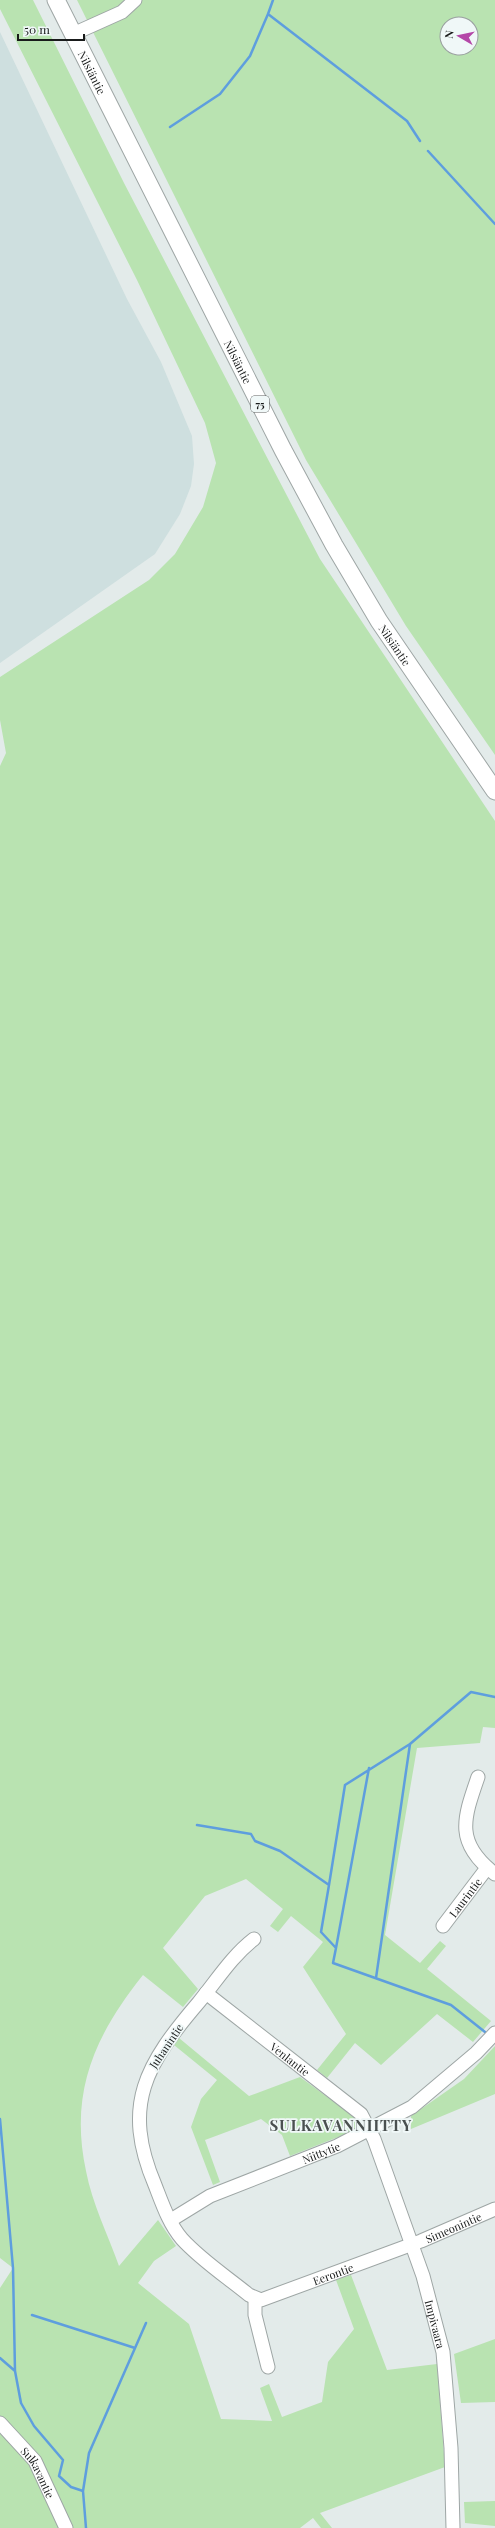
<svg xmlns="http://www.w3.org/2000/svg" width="495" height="2528" font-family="'Playfair Display',serif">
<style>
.built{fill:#cedfdf}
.green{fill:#b9e3b1;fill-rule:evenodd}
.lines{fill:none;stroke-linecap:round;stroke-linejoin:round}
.stream{stroke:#5e9ede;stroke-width:2.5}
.minor-casing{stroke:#9ea6a5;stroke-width:15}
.major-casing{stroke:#9ea6a5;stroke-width:19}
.minor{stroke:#fff;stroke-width:13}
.major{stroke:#fff;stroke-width:17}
.labels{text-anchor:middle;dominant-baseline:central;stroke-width:3.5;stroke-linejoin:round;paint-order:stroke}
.shield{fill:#f0f8f8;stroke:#5a5d5d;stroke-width:1}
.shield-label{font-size:10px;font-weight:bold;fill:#191b1b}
.street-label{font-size:11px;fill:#191b1b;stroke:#f0f8f8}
.district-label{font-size:15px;font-weight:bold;letter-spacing:1px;fill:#4a5050;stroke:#f0f8f8}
</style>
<rect width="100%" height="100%" fill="#e3ebea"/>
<!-- built -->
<path class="built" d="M0,32L127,299L161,362L192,436L194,464L191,486L180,514L155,554L0,663Z"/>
<!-- green -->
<path class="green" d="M0,0H33L124,183L320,559L495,821V1728L483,1727L480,1743L417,1748L385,1935L420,1963L440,1941L446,1946L427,1969L491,2021L473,2042L437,2014L381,2065L355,2043L327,2078L317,2070L346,2034L303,1967L323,1942L291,1916L278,1932L270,1926L283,1909L246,1879L205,1896L163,1948L198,1989L183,2007L143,1975C95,2035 69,2092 86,2171C92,2203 108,2235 119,2266L158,2220L176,2246L154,2261L138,2283L189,2324L221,2419L272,2421L260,2388L269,2384L282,2417L322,2402L328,2362L354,2329L336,2280L351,2275L387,2370L437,2364L445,2467L320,2513L332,2528H321L313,2518L300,2528H0V2288L13,2268L0,2258V766L6,753L0,720V677L149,580L175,554L203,507L216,463L205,423L137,280L0,9Z
M77,0H495V755L406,626L306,460ZM447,24H471V48H447Z
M179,2038L249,2096L300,2077L356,2118L361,2128L290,2156L282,2135L261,2119L205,2140L220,2182L213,2185L191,2127L201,2099L217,2080L174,2045Z
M495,2046V2094L411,2129V2116L464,2079Z
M495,2339V2402L461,2403L454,2354Z
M495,2501V2526L465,2523L464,2502Z"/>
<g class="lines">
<!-- stream -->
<path class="stream" d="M273,0L268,14L407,121L420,141
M170,127L220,94L250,56L268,14
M428,151L495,224
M197,1825L251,1834L255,1841L280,1851L329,1885L321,1932L336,1948L333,1963L451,2005L485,2032
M329,1885L345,1785L410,1744
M336,1948L369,1768
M376,1978L410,1744L471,1692L495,1697
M0,2119L13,2268L15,2371L0,2358
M32,2315L135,2348
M15,2371L21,2403L34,2426L63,2460L59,2476L71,2487L83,2491L86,2528
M83,2491L89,2453L146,2323"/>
<defs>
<g id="minor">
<path d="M73,34L122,12L135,0"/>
<path d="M478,1777C463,1820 455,1843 495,1874"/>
<path id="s1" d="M443,1926L487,1868"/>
<path id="s2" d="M254,1939C232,1956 217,1980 199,2002C146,2064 121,2105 155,2185C162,2203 169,2224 182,2239C201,2260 227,2277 249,2295L261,2300L421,2241L495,2209"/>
<path id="s3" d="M206,1993L361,2114L374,2139L423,2276L443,2352L451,2448L453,2528"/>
<path id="s4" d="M171,2220L210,2196L337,2146L412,2107L476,2053L495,2033"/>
<path d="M255,2299V2315L268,2367"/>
<path id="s5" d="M0,2423L35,2461L66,2528"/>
</g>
<g id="major">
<path id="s6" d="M56,0L283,450L334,545L379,621L495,791"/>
</g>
</defs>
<!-- minor casing -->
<use href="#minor" class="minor-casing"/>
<!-- major casing -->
<use href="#major" class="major-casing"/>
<!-- minor -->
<use href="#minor" class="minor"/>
<!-- major -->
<use href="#major" class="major"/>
</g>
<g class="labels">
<!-- shield labels -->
<rect class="shield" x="251" y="396" width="18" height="16" rx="3"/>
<g class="shield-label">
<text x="260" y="404">75</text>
</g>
<!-- street labels -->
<g class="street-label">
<text stroke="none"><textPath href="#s6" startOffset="81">Nilsiäntie</textPath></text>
<text stroke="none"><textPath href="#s6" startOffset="405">Nilsiäntie</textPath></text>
<text stroke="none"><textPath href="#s6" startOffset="729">Nilsiäntie</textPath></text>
<text stroke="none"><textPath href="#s1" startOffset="36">Laurintie</textPath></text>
<text transform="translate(166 2046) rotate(-56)">Juhanintie</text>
<text stroke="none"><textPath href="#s3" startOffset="107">Venlantie</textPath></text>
<text stroke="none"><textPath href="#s4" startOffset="165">Niittytie</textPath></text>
<text stroke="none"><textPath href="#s2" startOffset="653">Simeonintie</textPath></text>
<text stroke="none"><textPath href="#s2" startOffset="524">Eerontie</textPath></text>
<text stroke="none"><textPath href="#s3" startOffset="420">Impivaara</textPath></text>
<text stroke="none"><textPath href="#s5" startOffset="63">Sulkavantie</textPath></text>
</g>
<!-- district labels -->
<g class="district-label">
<text x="341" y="2125">SULKAVANNIITTY</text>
</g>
</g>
<!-- north arrow -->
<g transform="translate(459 36) rotate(279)"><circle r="19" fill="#f0f8f8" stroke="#9aa0a0"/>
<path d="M0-3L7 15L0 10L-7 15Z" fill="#b448a8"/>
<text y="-6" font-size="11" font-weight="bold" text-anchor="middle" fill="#191b1b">N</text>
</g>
<!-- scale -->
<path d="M18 34v6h66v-6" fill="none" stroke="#191b1b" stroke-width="2"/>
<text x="24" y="34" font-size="12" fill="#191b1b" stroke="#f0f8f8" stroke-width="3" paint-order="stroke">50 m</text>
</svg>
